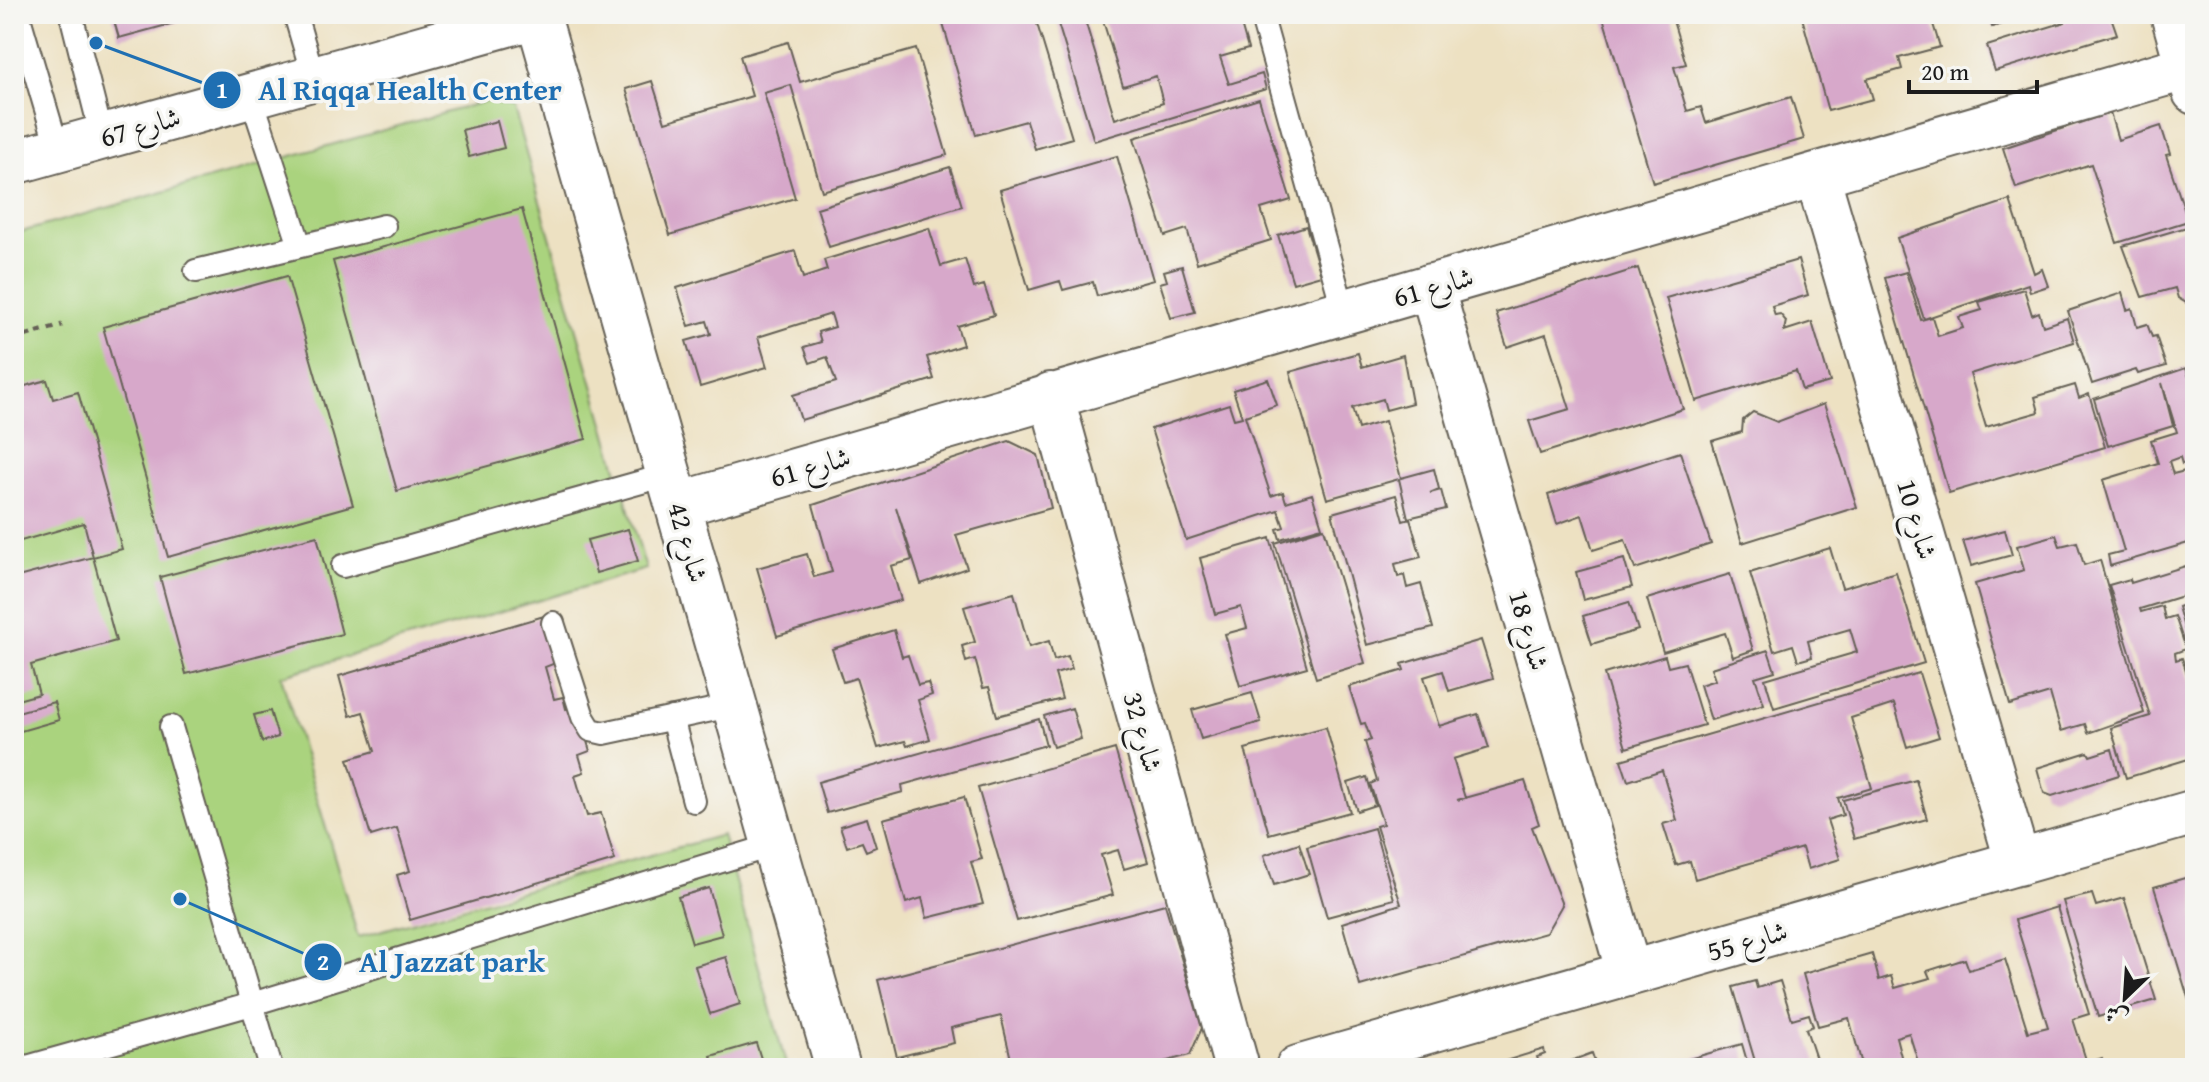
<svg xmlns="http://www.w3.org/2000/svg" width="2209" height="1082" font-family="'Gentium Book Plus',Amiri,serif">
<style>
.green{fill:#aad37e;stroke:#63784d;stroke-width:2}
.building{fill:#d7a8ca}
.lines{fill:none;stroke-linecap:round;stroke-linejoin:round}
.lane-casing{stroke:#656156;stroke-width:26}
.street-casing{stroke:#656156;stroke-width:48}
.path{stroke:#656156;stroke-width:5;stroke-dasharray:6 6;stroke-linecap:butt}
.lane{stroke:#fff;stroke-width:22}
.street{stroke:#fff;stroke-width:44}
.labels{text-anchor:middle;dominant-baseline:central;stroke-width:7;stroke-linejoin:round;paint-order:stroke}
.street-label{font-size:28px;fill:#1c1c1c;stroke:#f6f6f2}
.leader{fill:none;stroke:#1f6fb2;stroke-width:3}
.callout-dot{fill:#1f6fb2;stroke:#f6f6f2;stroke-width:3}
.mark-label{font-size:24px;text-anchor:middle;font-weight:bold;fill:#fff}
.callout-label{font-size:30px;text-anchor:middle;font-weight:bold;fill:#1f6fb2;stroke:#f6f6f2;stroke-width:7;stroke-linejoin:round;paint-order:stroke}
</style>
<rect width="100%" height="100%" fill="#f6f6f2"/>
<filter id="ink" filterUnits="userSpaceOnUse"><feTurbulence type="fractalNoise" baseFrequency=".0125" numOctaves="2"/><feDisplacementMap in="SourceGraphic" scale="16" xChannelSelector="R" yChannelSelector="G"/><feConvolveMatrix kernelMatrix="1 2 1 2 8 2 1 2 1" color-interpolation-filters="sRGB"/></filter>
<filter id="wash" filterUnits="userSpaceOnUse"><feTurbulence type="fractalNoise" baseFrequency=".006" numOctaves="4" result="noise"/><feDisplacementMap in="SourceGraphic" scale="32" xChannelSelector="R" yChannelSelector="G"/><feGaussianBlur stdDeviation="1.8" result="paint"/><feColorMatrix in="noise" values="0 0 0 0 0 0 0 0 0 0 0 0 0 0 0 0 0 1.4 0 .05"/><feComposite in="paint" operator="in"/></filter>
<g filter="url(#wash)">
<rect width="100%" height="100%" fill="#ede1c2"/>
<!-- green -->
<path class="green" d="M487,101L513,108L646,569L281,676L358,937L722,835L787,1068H14V234Z"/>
<g id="blocks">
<!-- building -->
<path class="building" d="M112,14H204V15L119,38Z
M940,14H1034L1072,138L1035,149L1026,121L976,135Z
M1055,14H1083L1115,119L1163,103L1156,76L1123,86L1101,14H1238L1248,49L1220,57L1229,84L1262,74L1266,89L1094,141Z
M1602,14H1671L1686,64L1674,67L1687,111L1701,107L1706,123L1791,97L1804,139L1653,183Z
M1801,14H1930L1940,47L1899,58L1902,69L1867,79L1873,99L1828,111Z
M1988,14H2006L2009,22L1992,27Z
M2063,14H2110L2117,34L1995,71L1987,46L2065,22Z
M788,42L800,82L916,49L947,155L822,191L791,85L764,93L795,198L670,235L626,89L652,81L665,122L752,96L740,56Z
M1259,99L1291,200L1261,209L1271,240L1197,263L1187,229L1165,236L1134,138Z
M2110,113L2118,140L2161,126L2170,154L2166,155L2188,221L2117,243L2091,164L2016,188L2003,148Z
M497,121L504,148L469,157L462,130Z
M1117,156L1153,280L1097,296L1093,282L1063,290L1060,281L1029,290L1000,190Z
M950,167L962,206L829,247L817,208Z
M2010,200L2034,273L2042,269L2048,286L2030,292L2028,284L1924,319L1897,238Z
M522,209L586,439L397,491L333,261Z
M1306,226L1321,275L1293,283L1278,235Z
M2190,226L2195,247V308L2178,298L2175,288L2142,297L2123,246Z
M929,228L941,266L965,259L974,288L984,285L994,315L957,326L963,345L927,357L934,379L801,420L793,395L836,382L827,357L810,363L804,347L821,342L818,332L835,327L831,314L758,337L767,367L700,387L686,341L711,334L707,321L689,326L677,288L795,251L803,278L827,270L824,260Z
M1798,260L1808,295L1772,306L1775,315L1780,314L1786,321L1784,331L1812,322L1830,382L1802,390L1796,371L1696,401L1666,298Z
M1182,266L1195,312L1171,318L1160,283L1167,281L1164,271Z
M1638,268L1683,409L1540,454L1529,421L1570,409L1546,334L1507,347L1496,313Z
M1906,272L1921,320L1932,317L1938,336L1963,328L1959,317L1982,310L1979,302L2024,289L2032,315L2039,312L2043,326L2067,318L2074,342L1970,374L1986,427L2039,412L2035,397L2075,385L2079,398L2089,394L2105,447L1949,493L1885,278Z
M287,276L353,505L168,557L103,327Z
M2122,293L2127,310L2132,308L2137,327L2147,324L2152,337L2156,336L2166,366L2138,374L2136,370L2092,384L2068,311Z
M1358,353L1362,367L1403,355L1412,403L1386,410L1383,399L1352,408L1358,429L1385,421L1401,478L1434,469L1439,489L1430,493L1441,490L1446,509L1408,518L1399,479L1327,499L1290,372Z
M2186,368L2195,396V460L2182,464L2180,457L2169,461L2173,474L2189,470L2195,489V541L2110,566L2108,555L2124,551L2103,480L2158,463L2151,440L2177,432L2162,383L2173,426L2108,446L2094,399Z
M1268,379L1277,405L1245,416L1271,496L1283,492L1286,502L1312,494L1322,527L1280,539L1277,529L1284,527L1278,510L1186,540L1151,429L1229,404L1234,419L1242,417L1233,390Z
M47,380L53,399L78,392L122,549L93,557L84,523L14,543V389Z
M1824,404L1857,507L1742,543L1712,441L1742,432L1743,420L1753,412L1777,422Z
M1009,441L1038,455L1051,508L956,535L967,568L921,584L896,507L912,560L891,566L901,600L777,636L757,568L807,554L814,577L832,572L813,505Z
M1680,452L1711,544L1635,569L1625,540L1593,550L1582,515L1557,524L1548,495Z
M1396,495L1403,521L1410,519L1421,557L1395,564L1398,577L1404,575L1407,588L1421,584L1433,628L1367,645L1332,513Z
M1324,528L1365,663L1316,678L1275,543Z
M628,529L638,561L596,573L587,540Z
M2005,530L2012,555L1971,566L1963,541Z
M2056,535L2060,546L2077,542L2084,565L2100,560L2144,713L2088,733L2085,724L2061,731L2050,693L2010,705L1975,584L2024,570L2017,546Z
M317,536L342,634L186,674L160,577Z
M1270,538L1307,667L1240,686L1225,634L1247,628L1241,607L1215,614L1200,558Z
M1830,548L1842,588L1896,572L1924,663L1774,708L1765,679L1857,652L1850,629L1808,641L1812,657L1798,661L1793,645L1774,651L1750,573Z
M93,557L116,641L31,665L39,694L14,701V578Z
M1624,559L1632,587L1583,600L1576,572Z
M2195,563V592L2140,609L2141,612L2162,606L2165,619L2175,616L2186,649L2175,653L2176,660L2182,658L2195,699V757L2126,778L2111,728L2150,716L2109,585L2130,579L2131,583Z
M1730,574L1753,650L1733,657L1725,633L1663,652L1647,599Z
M1014,593L1029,647L1049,641L1054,660L1068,656L1072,669L1055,674L1062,699L997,716L989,687L983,688L975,659L966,662L962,646L975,642L964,607Z
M2195,601V662H2194L2178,607Z
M1629,602L1638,630L1592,644L1583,616Z
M544,616L558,662L545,667L554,699L563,697L566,709L576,706L590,751L579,755L584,772L575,775L587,816L601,813L615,860L410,920L397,875L410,871L397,828L371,836L348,759L375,751L363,712L350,716L339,676Z
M894,630L902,657L908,655L918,685L928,683L932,695L918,700L930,739L907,746L905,741L878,748L856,678L843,682L832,649Z
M1481,640L1493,678L1449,691L1443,671L1424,677L1439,726L1478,714L1489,748L1453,759L1465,798L1457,800L1525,781L1539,824L1532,827L1562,905L1546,933L1360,986L1342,923L1401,904L1376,826L1383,824L1370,784L1377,781L1365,742L1371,740L1365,723L1361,724L1349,687L1404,670L1402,664Z
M1768,650L1775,671L1755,677L1764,704L1711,720L1700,685L1715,680L1711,668Z
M1665,656L1668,667L1685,663L1704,725L1626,748L1604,674Z
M1919,673L1939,737L1907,747L1894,704L1851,718L1872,788L1838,798L1843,815L1827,820L1840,859L1808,869L1802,848L1695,879L1690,861L1676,865L1663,824L1677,820L1662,770L1628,781L1621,760Z
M1252,693L1261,722L1201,739L1192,710Z
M54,702L59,720L14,733V713Z
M1072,708L1081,739L1053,747L1044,716Z
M270,711L278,737L262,742L254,715Z
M1039,719L1046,745L902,785L903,792L827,813L818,782Z
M1326,727L1350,812L1269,834L1245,749Z
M1115,749L1148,862L1124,869L1118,850L1101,855L1113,895L1017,921L978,788Z
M2112,749L2119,775L2052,796L2044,793L2037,768L2088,752L2090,756Z
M1367,777L1375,805L1357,811L1348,783Z
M1916,780L1927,819L1854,839L1843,800Z
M964,797L982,859L971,862L983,904L927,918L922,898L906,903L883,819Z
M867,818L876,847L866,851L862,842L847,847L840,826Z
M1374,828L1394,899L1327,917L1307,847Z
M1299,843L1309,874L1274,885L1264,855Z
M2195,875V1017H2194L2154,887Z
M709,888L722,935L692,943L678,897Z
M2092,894L2096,906L2124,898L2156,1000L2098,1017L2063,901Z
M1165,904L1202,1028L1190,1055L1141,1068H1013L1001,1016L951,1028L954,1043L897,1057L878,980Z
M2057,907L2089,1014L2073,1019L2087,1063L2102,1058L2105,1068H1920L1909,1033L1896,1037L1904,1068H1863L1849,1018L1818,1026L1803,974L1872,954L1879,980L1891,976L1895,988L1930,978L1927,971L1965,959L1969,970L2005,959L2028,1032L2048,1027L2015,920Z
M726,957L740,1004L710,1014L695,966Z
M1755,981L1757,988L1780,981L1792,1019L1809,1014L1813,1026L1806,1029L1819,1068H1757L1733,987Z
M756,1043L764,1068H715L711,1056Z
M1742,1044L1749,1068H1660V1067Z
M1544,1049L1545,1054L1537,1057L1541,1068H1483Z
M1592,1053L1597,1068H1552Z"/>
</g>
</g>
<g filter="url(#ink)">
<use href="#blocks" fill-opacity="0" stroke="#656156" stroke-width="2"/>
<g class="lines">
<defs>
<path id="lane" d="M18,14L58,150
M71,14L102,137
M295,14L314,79
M1261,14L1344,312
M251,96L300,246
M196,271L384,226
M343,566L670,474
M553,623L583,717L591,730L604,733L735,705
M672,718L694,801
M171,727L271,1068
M23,1068L252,1004L774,845"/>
<path id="street" d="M2173,14L2195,92
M538,16L838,1068
M14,162L543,14
M1817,175L2018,863
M1431,286L1629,973
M1051,395L1237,1068
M678,505L2188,67
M1298,1068L2195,812"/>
</defs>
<!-- lane casing -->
<use href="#lane" class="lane-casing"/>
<!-- street casing -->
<use href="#street" class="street-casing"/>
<!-- path -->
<path class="path" d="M14,339L62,325"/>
<!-- lane -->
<use href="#lane" class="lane"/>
<!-- street -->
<use href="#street" class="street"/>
</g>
</g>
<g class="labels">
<!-- street labels -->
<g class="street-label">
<text transform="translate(140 126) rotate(-16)">شارع 67</text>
<text transform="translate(1433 286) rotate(-16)">شارع 61</text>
<text transform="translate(810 466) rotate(-16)">شارع 61</text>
<text transform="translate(1918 519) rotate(74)">شارع 10</text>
<text transform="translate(689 542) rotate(74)">شارع 42</text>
<text transform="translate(1530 630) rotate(74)">شارع 18</text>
<text transform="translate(1144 732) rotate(75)">شارع 32</text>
<text transform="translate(1747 940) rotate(-16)">شارع 55</text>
</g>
</g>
<!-- callouts -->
<path class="leader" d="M96 43L222 90M180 899L323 962"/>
<g class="callout-dot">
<circle cx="96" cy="43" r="8"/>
<circle cx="180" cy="899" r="8"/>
<circle cx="222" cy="90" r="20"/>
<circle cx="323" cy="962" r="20"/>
</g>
<g class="mark-label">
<text x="222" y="98">1</text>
<text x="323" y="970">2</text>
</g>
<g class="callout-label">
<text x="410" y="100">Al Riqqa Health Center</text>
<text x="452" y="972">Al Jazzat park</text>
</g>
<!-- margin -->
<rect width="2209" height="1082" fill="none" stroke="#f6f6f2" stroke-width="48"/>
<!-- north arrow -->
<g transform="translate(2125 998) rotate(205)" stroke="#f6f6f2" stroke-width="6" paint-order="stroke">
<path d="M0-6L14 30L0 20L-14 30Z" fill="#1c1c1c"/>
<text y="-12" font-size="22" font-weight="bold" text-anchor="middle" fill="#1c1c1c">ش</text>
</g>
<!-- scale -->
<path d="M1909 80v12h128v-12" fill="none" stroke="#1c1c1c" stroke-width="4"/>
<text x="1921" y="80" font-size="24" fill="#1c1c1c" stroke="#f6f6f2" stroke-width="6" paint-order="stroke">20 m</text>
</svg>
